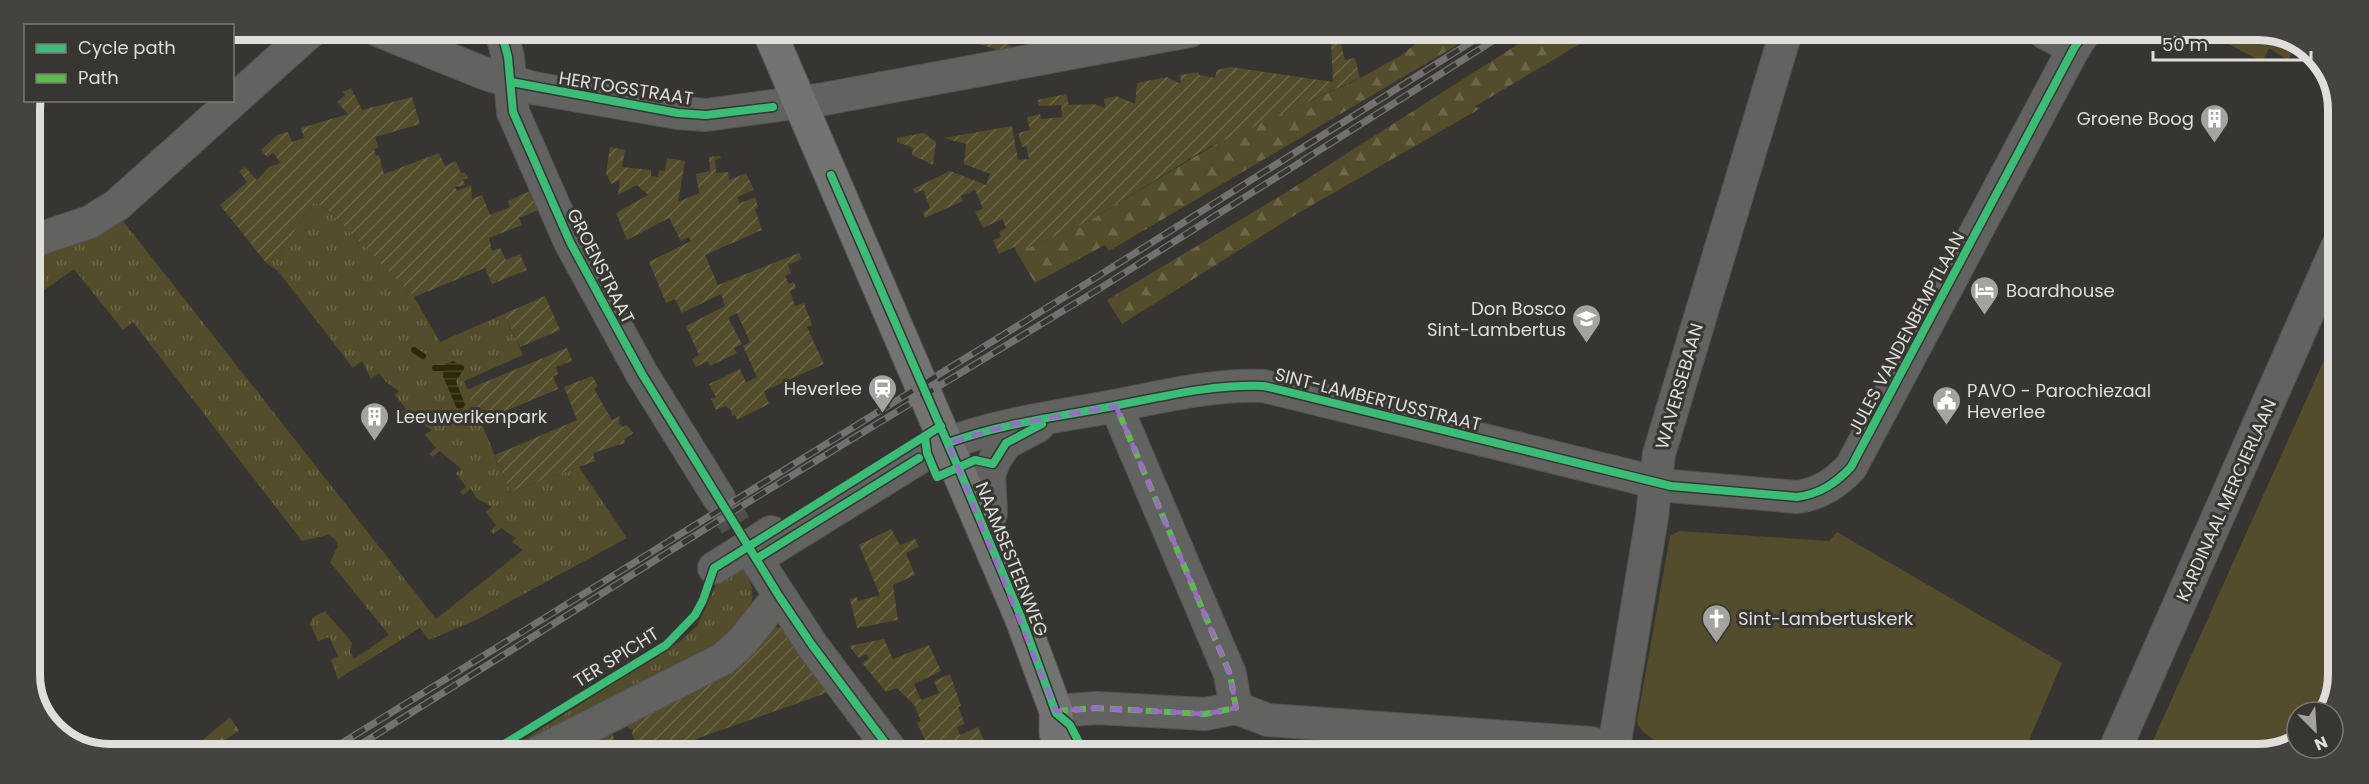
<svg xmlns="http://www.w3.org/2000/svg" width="2369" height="784" font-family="Poppins,sans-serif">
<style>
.grass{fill:url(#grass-tufts)}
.forest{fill:url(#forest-firs)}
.park{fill:#534d2b}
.garden{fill:url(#garden-furrows)}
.water{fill:url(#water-rules)}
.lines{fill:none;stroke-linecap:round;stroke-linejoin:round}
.stream{stroke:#2d2809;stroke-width:6}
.minor-tunnel{stroke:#4f4e4a;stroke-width:32;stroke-dasharray:32 16;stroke-linecap:butt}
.minor-casing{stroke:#545350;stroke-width:34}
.major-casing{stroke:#545350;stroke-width:35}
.minor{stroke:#626261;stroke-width:32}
.major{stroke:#737372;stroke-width:33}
.rail-casing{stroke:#727170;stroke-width:7}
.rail{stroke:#373630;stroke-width:4.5;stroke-dasharray:14;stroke-linecap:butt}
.quiet{stroke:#5cbc4b;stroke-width:6;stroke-dasharray:12 6;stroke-linecap:butt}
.cycleway-casing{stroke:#373630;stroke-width:11}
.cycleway{stroke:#3abd76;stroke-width:8}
.marked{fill:none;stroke:#9e6ac9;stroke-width:4.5;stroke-dasharray:12 8;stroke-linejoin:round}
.labels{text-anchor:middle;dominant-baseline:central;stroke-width:6;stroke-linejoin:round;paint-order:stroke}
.street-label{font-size:18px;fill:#dfdedb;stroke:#373630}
.poi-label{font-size:18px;fill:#dfdedb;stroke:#373630;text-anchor:start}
.rim{fill:none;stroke:#dfdedb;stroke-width:8}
</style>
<defs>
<pattern id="grass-tufts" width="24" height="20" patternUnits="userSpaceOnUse" patternTransform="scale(1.5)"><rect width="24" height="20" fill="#534d2b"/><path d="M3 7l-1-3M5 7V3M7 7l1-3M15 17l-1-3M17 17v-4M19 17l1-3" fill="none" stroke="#6b6649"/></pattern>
<pattern id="forest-firs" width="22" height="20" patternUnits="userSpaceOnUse" patternTransform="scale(1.5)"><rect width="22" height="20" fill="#534d2b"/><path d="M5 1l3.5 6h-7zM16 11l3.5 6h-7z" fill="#6b6649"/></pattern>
<pattern id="garden-furrows" width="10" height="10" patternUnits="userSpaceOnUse" patternTransform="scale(1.5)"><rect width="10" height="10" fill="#534d2b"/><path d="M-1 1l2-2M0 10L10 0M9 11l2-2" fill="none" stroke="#6b6649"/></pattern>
<pattern id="water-rules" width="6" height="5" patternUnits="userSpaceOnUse" patternTransform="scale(1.5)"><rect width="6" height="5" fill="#2d2809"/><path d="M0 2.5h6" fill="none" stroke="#4b472c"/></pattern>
</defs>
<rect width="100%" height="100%" fill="#363531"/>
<!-- grass -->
<path class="grass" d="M314,202L329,211L414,297L440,342L504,314L523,355L464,381L510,492L579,467L627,538L474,621L429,640L420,628L338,679L331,660L338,656L329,637L318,641L310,624L313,617L325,611C334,623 343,630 352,643L350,652L354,659L389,635L330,562L338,546L335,539L328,535L302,541L133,322L123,330L74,269L30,300V260L106,232L123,221L436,619L523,550L512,542L516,538L501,528L493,534L490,531L496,525L486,512L492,507L476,498L471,489L463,495L460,492L466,487L456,473L461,469L440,451L432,457L429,454L436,448L425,435L432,430L416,420L410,412L402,418L399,414L406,409L395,395L399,391L386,382L379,373L371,379L362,361L353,368L278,271L267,264L283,248Z
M740,560C762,600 753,606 727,638L525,752H504L679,642L697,626L717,583Z"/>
<!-- forest -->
<path class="forest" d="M1431,32H1479L1109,251L1105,245L1035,283L1017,253L1089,221L1226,138L1351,83L1400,56Z
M1537,32H1600L1474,107L1481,108L1295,215L1122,324L1107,300L1285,193Z
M230,717L239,731L208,751H181L199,743Z"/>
<!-- park -->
<path class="park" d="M2227,33H2279L2286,38L2285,40L2296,46L2288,60L2269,48L2262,62L2223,41Z
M2338,329L2336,694L2324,712H2297V741L2259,754H2147Z
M1679,531L1829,541L1837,532L2062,663L2023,754L1681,753C1668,746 1640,737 1637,721L1670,536Z"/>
<!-- garden -->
<path class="garden" d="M937,31H1002L1011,35L1008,45L1014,47V55Z
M1340,40L1345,60L1355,58L1360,78L1209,147L1089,221L1017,253L1014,247L999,254L993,240L1001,237L999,232L1006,228L1002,219L983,228L975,212L983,208L975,190L961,196L963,201L925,218L923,212L930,208L923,190L915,193L913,189L950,171L986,185L990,174L964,164L966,144L944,138L1012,126L1018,160L1029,159L1026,146L1022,147L1018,133L1030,130L1027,117L1040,114L1041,119L1062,117L1061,105L1039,106L1038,100L1066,94L1069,105L1095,104L1105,108L1104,99L1116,96L1135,104L1137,83L1167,77L1181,84L1180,75L1199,72V75L1215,78L1217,70L1230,67L1333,82L1331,42Z
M351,88L362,110L412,97L420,124L375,137L378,147L374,149L376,156L379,155L384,174L439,153L445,166L456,161L461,173L465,172L468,178L463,180L465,185L455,187L457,191L471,185L472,199L482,195L490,215L510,207L508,201L532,190L541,209L519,218L522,225L489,238L492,251L500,248L506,260L520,254L527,270L492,284L485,268L414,297L329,211L314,202L283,248L267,264L220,205L247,182L239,171L245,167L257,180L269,167L281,163L273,153L267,157L261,150L277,135L288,132L292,142L304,138L301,128L348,114L337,102L345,95L343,92Z
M924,133L936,142L933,165L912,155L913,148L897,142V138Z
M610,147L625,150L622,167L651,170V176L658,177L659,170L665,171L667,158L685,161L678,202L699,193L696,174L710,171L709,157L720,156L721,158L715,160L716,173L728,172L729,180L746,173L754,190L737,197L740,203L755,197L758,207L755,209L762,230L705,255L718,285L799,253L801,259L788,265L791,273L785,276L789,284L794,282L796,288L790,291L795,306L804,303L812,325L807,327L824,364L764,391L769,404L737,420L735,415L732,416L731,410L725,406L716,410L711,399L716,397L709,384L740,369L746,382L757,377L743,346L750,342L737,313L728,318L742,344L734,348L737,353L710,366L708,361L696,367L692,359L699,355L686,326L725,306L721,294L682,313L675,299L666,303L649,262L691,241L689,237L681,241L669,218L627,240L616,213L648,195L637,185L618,195L620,180L611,184L606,173Z
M545,296L560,330L520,347L504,314Z
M567,348L572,361L556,367L558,374L553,376L558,389L482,421L466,390Z
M592,376L598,386L594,389L612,420L620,416L619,423L623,427L627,425L633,433L624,439L625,443L593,453L595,461L510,492L495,455L577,420L564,387Z
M891,529L900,545L915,539L919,547L906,553L915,575L893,585L898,620L857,628L850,599L857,597L858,601L880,595L859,545Z
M783,627L829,692L696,739L700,752H639L632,734L633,729L628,728L624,717L769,628Z
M884,639L893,659L929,645L941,671L914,684L921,700L939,693L934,681L950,674L961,706L958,707L965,724L957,727L960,735L978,727L989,752H937L934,746L929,749L917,723L921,721L914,705L897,688L886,692L862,663L869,659L866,654L859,658L849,646Z
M609,724L617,747L603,752H554Z"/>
<!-- water -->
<path class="water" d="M453,361L464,366V369L456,381L465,405L462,410L457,409L443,376L445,364Z"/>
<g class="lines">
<!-- stream -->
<path class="stream" d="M414,350L423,356
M435,368H444"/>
<!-- minor-tunnel -->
<path class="minor-tunnel" d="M719,498L756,559"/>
<defs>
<path id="minor" d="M377,30L486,74L533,88L678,113L706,115L824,99L1190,31
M501,31L508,57L513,112L570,242L642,374L719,498
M2045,33L2074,48
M30,242L90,222L117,205L312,30
M1116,406L1230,674L1236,708
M948,443C1000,424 1055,417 1109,407C1161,397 1211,384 1264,386L1671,486L1797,497C1820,494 1836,483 1851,467L2074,48L2084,33
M985,532L991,513L989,475L995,459L1006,443L1038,426
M714,568L771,532
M1056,711L1097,708L1205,714L1236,708L1268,720L1591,743L1622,753
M539,752L723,659L742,642L779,596
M892,752L812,645L756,559L919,458
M1613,753L1652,517L1659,454L1786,32
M2113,754L2338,245"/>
<path id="major" d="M769,31L1021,617L1056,711V733L1063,752"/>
</defs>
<!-- minor casing -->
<use href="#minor" class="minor-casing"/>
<!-- major casing -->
<use href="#major" class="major-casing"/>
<!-- minor -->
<use href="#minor" class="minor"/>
<!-- major -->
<use href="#major" class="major"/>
<defs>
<path id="rail" d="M329,751L1092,280L1487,32
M350,751L750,501L1099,289L1507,32"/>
</defs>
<!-- rail casing -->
<use href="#rail" class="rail-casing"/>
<!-- rail -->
<use href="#rail" class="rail"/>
<!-- quiet -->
<path class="quiet" d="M1056,711L1097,708L1205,714L1236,708L1230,674L1116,406"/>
<defs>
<path id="cycleway" d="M501,31L508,57L513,112L570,242L608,312L642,374L779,596L812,645L892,752
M511,82L678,113L706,115L773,107
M831,175L961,474L1021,617L1056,713L1070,725L1084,752
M925,437L927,453L937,477L975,460L993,464L1006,443L1042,424
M948,443C1000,424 1055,417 1109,407C1161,397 1211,384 1264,386L1671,486L1797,497C1820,494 1836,483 1851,467L2074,48L2084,33
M756,559L919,458
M491,752L666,645L695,615L703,600L714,568L941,426"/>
</defs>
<!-- cycleway casing -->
<use href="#cycleway" class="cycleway-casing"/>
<!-- cycleway -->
<use href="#cycleway" class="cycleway"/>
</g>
<!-- marked area -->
<path class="marked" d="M1116,406L1230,674L1236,708L1205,714L1097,708L1056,711L948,443L1009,425Z"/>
<!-- icons -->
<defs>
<symbol id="building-pin" viewBox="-11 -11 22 30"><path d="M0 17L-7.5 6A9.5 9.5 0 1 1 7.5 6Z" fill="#a4a3a0" stroke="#373630"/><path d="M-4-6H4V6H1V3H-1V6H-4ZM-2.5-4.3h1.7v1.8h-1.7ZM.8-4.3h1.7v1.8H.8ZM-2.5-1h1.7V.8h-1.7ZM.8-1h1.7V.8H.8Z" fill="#fff"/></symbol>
<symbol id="hotel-pin" viewBox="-11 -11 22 30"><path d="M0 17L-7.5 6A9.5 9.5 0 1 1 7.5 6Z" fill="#a4a3a0" stroke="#373630"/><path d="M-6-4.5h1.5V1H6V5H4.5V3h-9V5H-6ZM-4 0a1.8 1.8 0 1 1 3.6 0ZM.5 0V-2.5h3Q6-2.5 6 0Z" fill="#fff"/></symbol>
<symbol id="school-pin" viewBox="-11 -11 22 30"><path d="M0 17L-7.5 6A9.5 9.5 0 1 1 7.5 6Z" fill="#a4a3a0" stroke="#373630"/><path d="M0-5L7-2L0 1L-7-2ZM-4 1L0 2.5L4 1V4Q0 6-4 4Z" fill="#fff"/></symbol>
<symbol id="station-pin" viewBox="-11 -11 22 30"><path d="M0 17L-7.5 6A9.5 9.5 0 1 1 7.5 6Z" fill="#a4a3a0" stroke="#373630"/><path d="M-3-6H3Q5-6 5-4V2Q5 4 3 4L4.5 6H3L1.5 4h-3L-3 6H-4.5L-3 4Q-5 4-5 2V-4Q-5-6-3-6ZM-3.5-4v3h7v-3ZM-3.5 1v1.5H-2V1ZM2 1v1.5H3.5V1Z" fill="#fff"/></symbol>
<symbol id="civic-pin" viewBox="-11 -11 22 30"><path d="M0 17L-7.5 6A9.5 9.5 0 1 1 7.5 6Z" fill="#a4a3a0" stroke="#373630"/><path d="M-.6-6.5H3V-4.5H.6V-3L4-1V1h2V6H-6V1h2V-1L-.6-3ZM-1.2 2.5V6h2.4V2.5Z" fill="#fff"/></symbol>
<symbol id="church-pin" viewBox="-11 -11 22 30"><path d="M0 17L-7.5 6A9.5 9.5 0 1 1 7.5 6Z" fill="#a4a3a0" stroke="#373630"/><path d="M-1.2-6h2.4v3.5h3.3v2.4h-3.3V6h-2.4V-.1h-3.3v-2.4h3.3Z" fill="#fff"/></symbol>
</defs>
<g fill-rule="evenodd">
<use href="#building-pin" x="2198" y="102" width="33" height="45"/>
<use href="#hotel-pin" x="1968" y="274" width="33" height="45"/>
<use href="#school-pin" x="1570" y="302" width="33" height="45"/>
<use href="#station-pin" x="866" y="372" width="33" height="45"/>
<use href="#civic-pin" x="1930" y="384" width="33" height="45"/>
<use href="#building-pin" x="358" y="400" width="33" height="45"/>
<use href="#church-pin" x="1700" y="602" width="33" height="45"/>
</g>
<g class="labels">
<!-- street labels -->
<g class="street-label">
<text transform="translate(626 88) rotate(9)">HERTOGSTRAAT</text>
<text transform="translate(601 266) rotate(63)">GROENSTRAAT</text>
<text transform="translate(1906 333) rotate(-62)">JULES VANDENBEMPTLAAN</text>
<text transform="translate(1679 386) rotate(-74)">WAVERSEBAAN</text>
<text transform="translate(1378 399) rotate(14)">SINT-LAMBERTUSSTRAAT</text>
<text transform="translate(2226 500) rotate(-66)">KARDINAAL MERCIERLAAN</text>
<text transform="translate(1012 559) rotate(68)">NAAMSESTEENWEG</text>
<text transform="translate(616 657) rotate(-32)">TER SPICHT</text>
</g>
<!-- poi labels -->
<g class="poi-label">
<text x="2194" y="118" text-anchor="end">Groene Boog</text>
<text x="2006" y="290">Boardhouse</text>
<text x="1566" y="308" text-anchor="end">Don Bosco<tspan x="1566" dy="21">Sint-Lambertus</tspan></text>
<text x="862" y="388" text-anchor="end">Heverlee</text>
<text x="1967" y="390">PAVO - Parochiezaal<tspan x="1967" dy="21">Heverlee</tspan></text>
<text x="396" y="416">Leeuwerikenpark</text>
<text x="1738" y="618">Sint-Lambertuskerk</text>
</g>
</g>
<!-- crop -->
<path d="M0 0H2369V784H0ZM110 40H2258A70 70 0 0 1 2328 110V674A70 70 0 0 1 2258 744H110A70 70 0 0 1 40 674V110A70 70 0 0 1 110 40Z" fill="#44433e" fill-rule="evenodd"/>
<path class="rim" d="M110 40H2258A70 70 0 0 1 2328 110V674A70 70 0 0 1 2258 744H110A70 70 0 0 1 40 674V110A70 70 0 0 1 110 40Z"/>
<!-- legend -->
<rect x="24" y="24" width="210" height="78" fill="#373630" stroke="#7a7974" stroke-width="1.5"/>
<rect x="36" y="44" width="30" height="9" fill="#3abd76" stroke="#7a7974" stroke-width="1.5"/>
<text x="78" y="54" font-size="18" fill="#dfdedb">Cycle path</text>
<rect x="36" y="74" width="30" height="9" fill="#5cbc4b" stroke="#7a7974" stroke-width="1.5"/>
<text x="78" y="84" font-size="18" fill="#dfdedb">Path</text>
<!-- north arrow -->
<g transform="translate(2315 730) rotate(156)"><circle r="28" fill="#373630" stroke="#7a7974" stroke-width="1.5"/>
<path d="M0-4.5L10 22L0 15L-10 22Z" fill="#a4a3a0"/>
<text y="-9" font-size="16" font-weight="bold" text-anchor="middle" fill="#dfdedb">N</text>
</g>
<!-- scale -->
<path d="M2153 51v9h158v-9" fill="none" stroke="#dfdedb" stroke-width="3"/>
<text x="2162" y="51" font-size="18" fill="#dfdedb" stroke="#373630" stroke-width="4.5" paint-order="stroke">50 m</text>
</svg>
